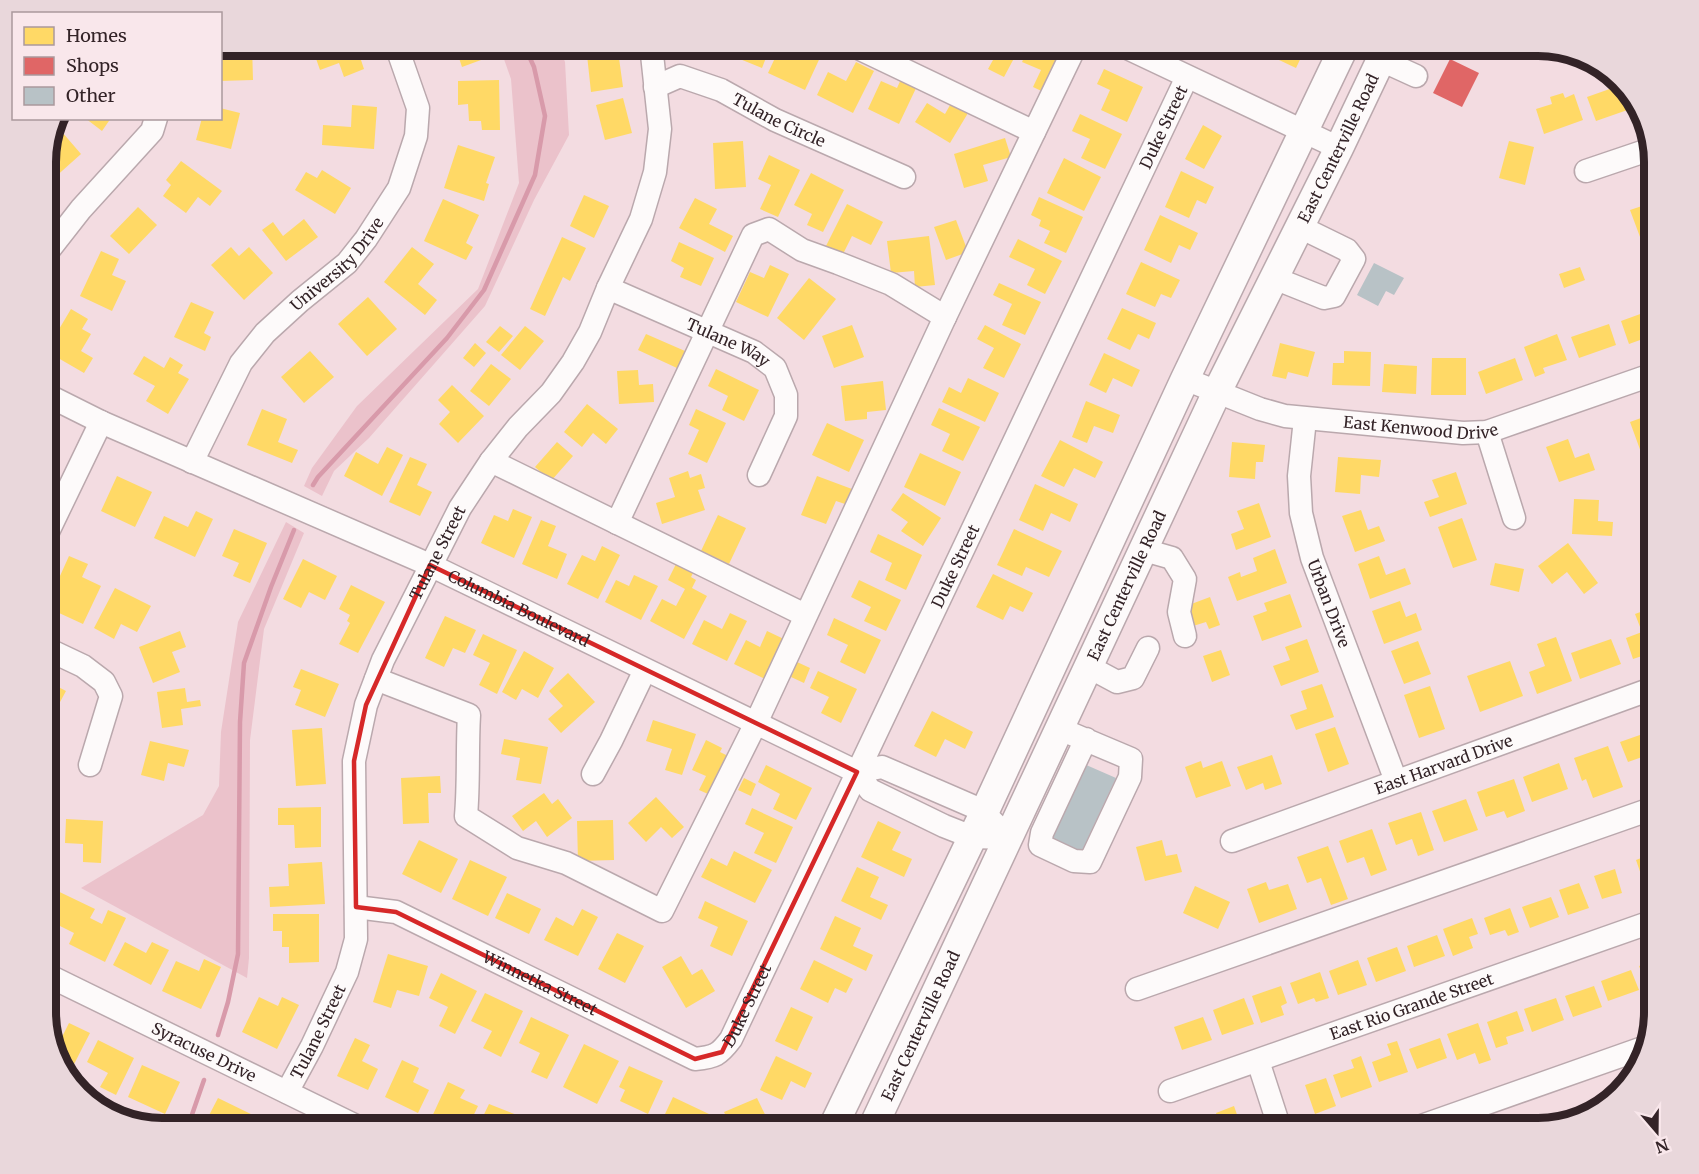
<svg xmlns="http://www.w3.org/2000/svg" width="1699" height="1174" font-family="Merriweather,serif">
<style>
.green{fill:#ebc2cb}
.homes{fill:#ffd966}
.shops{fill:#e06666}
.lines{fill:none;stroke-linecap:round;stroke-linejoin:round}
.stream{stroke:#d89aaa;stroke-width:4.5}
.building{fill:#b8c2c6}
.minor-casing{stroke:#baa8ad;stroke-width:25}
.major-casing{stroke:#baa8ad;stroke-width:31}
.minor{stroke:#fdfafa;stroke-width:22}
.major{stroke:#fdfafa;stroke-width:28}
.marked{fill:none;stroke:#d62828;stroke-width:4.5;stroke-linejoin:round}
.labels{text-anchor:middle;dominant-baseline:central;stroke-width:6;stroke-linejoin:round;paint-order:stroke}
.street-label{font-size:16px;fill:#332327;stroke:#f9e7eb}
.rim{fill:none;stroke:#332327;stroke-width:8}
</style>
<rect width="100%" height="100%" fill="#f3dce1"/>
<!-- green -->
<path class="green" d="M499,45H558L565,62L569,135L534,200L485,306L369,438L334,471L322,496L304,486L312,468L357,406L478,289L519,183L511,79Z
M286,522L304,533L264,629L250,740L249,958L247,978L81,888L203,815L219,786L221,732L238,622Z"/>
<!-- homes -->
<path class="homes" d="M220,45H252L253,80L220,81Z
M326,45H356L364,69L344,77L339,63L320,70L313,50Z
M729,45H771L762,68L725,53Z
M781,45H814L824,49L805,90L768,73Z
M986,45H1021L1004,77L988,69L998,51Z
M1030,45H1049L1069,54L1050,95L1033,87L1041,70L1022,62Z
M1262,45H1307L1296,68L1260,51Z
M477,51L481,60L462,67L459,58Z
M618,51L623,87L591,92L587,55Z
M856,62L874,71L853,113L817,95L828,72L846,81Z
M1104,69L1143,87L1127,122L1101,110L1110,90L1097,84Z
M902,77L918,84L899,124L868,109L881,81L897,88Z
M499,80L500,130H482L481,121H469L468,104L458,105V81Z
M1621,85L1633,98L1636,107L1596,121L1587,97Z
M1563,93L1565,98L1574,94L1583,120L1544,134L1536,109L1552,104L1550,97Z
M623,98L632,133L605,140L596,105Z
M954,98L971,108L950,143L915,122L927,103L945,114Z
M352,105L377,107L374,149L322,145L323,125L351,127Z
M220,108L240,113L231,149L196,140L202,118H220Z
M1080,114L1122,134L1105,169L1081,158L1090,139L1072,131Z
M85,118H111L102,131Z
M1203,125L1222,136L1204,169L1185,159Z
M62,132L81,154L53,179L45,170V155L47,145Z
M1005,138L1011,157L983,165L988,181L964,188L954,154Z
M743,141L746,187L715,189L713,143Z
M1509,141L1534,147L1525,185L1499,178Z
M458,145L495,157L486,183L489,184L484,201L444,188Z
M769,155L800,170L778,217L760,209L771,185L758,179Z
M1064,158L1101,177L1084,211L1047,193Z
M181,161L222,191L210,206L198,197L186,213L163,196L171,185L166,180Z
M322,170L351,188L335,214L295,190L306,172L317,178Z
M1181,171L1214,187L1206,204L1197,200L1189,218L1165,207Z
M811,173L844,190L823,232L807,225L812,214L794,205Z
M584,195L609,206L594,238L570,226Z
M1039,197L1083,217L1066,253L1044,243L1050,231L1039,226L1041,220L1031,215Z
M695,198L717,209L709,224L733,236L725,252L679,228Z
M443,199L479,215L466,243L473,247L466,260L424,241Z
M1654,202V241L1643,245L1630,210Z
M847,204L883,222L871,245L852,236L841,258L824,250Z
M138,207L157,225L129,254L110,236Z
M1160,215L1198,233L1190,250L1179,245L1171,263L1144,250Z
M304,219L318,237L286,261L262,230L273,222L283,236Z
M956,220L968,252L946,260L934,227Z
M929,236L935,285L915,287L914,271L891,273L887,241Z
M562,237L586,248L570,281L563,277L545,316L530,309Z
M1018,239L1062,261L1045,294L1027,285L1035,269L1009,257Z
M679,242L714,258L701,286L680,277L684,268L671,261Z
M231,247L239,256L249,247L273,273L244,300L211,265Z
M412,247L434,264L418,284L437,300L425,315L384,282Z
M101,251L119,259L112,275L126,281L112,311L80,296Z
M1141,262L1180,280L1171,298L1161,294L1155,307L1126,294Z
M770,265L789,274L768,317L736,302L750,272L764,278Z
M1580,267L1585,280L1564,288L1559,274Z
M809,278L836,299L804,340L777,318Z
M999,283L1041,302L1025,335L1002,325L1012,304L993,295Z
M368,297L397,329L367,356L338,324Z
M191,302L214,312L204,333L211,337L205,351L174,337Z
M1122,308L1156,323L1149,339L1138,334L1130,350L1107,339Z
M71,309L88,319L82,329L91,334L81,351L93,358L84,373L46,351Z
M1654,309V335L1629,344L1621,321Z
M1609,324L1616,345L1579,358L1571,337Z
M852,325L864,357L834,368L822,336Z
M985,325L1021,344L1004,378L983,368L994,348L977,339Z
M500,326L513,336L499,352L486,342Z
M525,326L544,341L520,370L501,355Z
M646,334L685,351L677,368L638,350Z
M1557,334L1567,360L1543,368L1545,373L1535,377L1524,347Z
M475,343L486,353L474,367L463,358Z
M1280,343L1315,352L1308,377L1288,372L1286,379L1272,376Z
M310,351L334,377L304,403L281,377Z
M1344,351L1371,352L1370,386L1332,385L1333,363H1344Z
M1104,353L1140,370L1132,387L1113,378L1106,393L1089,385Z
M144,356L164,368L170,357L183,365L178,373L189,379L168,414L146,401L155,386L133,374Z
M1432,358H1466V395H1431Z
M1515,358L1523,380L1486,394L1478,372Z
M491,364L511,379L489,406L470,391Z
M1384,364L1417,366L1416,394L1382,392Z
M716,369L759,390L744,421L722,410L728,396L708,386Z
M638,370L639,385L653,384L654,402L619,404L617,371Z
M968,378L999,393L985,422L942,402L949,387L961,393Z
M883,381L886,410L867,412V419L845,421L841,386Z
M452,385L484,416L458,443L439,424L450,412L438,400Z
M1086,401L1120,415L1113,433L1094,426L1087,443L1072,437Z
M587,404L618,429L606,444L593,433L582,447L564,432Z
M939,408L980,427L963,461L942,451L950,434L931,425Z
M262,409L287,419L278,442L298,450L292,463L247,445Z
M696,409L726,423L707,463L688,454L699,430L689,425Z
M1652,414L1654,419V450L1642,455L1630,422Z
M827,423L864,440L849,472L812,455Z
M1568,439L1575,458L1589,453L1595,470L1559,482L1546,447Z
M1060,440L1103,462L1095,478L1074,468L1064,487L1041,476Z
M557,442L573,456L551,481L535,467Z
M1232,442L1265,445L1263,462H1256L1255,479L1229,477Z
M387,447L403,455L382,496L344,476L356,452L378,464Z
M920,453L961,472L945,506L904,487Z
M410,457L427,464L417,485L432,492L420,516L389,502Z
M1338,457L1381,460L1379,477L1361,475L1360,494L1335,492Z
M688,471L690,478L701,474L705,488L698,490L705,510L662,524L656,503L675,497L669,478Z
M1456,472L1467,504L1430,517L1424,502L1439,497L1432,480Z
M117,476L152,492L135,527L101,511Z
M817,476L860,492L854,507L836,501L826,524L801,515Z
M1035,484L1078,504L1070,522L1051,513L1043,531L1019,520Z
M903,493L941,518L923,546L901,531L908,522L891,510Z
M1574,499L1599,500L1598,521L1613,522L1612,536L1572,534Z
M1259,503L1271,537L1236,550L1231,534L1244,529L1237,511Z
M513,509L532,517L514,558L481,543L494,515L508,521Z
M1361,510L1368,530L1379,526L1385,541L1355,552L1342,516Z
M196,511L213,519L195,557L154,538L164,516L188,527Z
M718,515L746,528L729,564L701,551Z
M1462,518L1477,560L1453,568L1438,527Z
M541,520L556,526L548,546L567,554L557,579L522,564Z
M234,529L267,543L250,583L233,576L239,563L222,556Z
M1014,529L1062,551L1049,577L1026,567L1022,576L997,565Z
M878,534L922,555L906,590L885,580L892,563L870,552Z
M1568,543L1598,583L1584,594L1567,572L1552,584L1538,566Z
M602,546L620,555L598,599L567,584L582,555L595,561Z
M1275,549L1287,583L1237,601L1228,577L1240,572L1241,577L1257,571L1253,558Z
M69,556L88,564L82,577L101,586L83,624L46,607Z
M1379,556L1386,575L1405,568L1411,584L1370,599L1358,564Z
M303,559L337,576L325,600L309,592L301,608L283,599Z
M1495,563L1524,569L1519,592L1490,585Z
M676,564L693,573L691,577L696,580L692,588L707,596L684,639L650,621L662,599L676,606L685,589L668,580Z
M993,574L1033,593L1023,612L1010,606L1003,620L976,607Z
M634,575L658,586L641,620L605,602L616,580L629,586Z
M859,580L901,600L886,631L864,621L871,607L851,597Z
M351,585L385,602L358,653L339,644L350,623L347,621L350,615L339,609Z
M115,588L151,606L137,632L121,624L114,639L94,628Z
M1290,594L1302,627L1262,641L1253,616L1267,611L1264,603Z
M1210,597L1220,625L1209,629L1206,622L1193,626L1186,606Z
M1400,601L1406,617L1416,613L1422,630L1384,644L1372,611Z
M1654,607V652L1633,659L1626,638L1642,632L1635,614Z
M730,613L747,621L727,661L692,644L704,620L722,629Z
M445,616L476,630L465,653L453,648L444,667L425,658Z
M834,618L881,640L865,674L840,662L848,645L827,635Z
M180,631L186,647L172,652L180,672L153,683L139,647Z
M767,631L788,641L769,681L734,664L746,640L760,647Z
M483,634L517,650L497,694L479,685L490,663L473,655Z
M1556,637L1572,681L1537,694L1529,672L1545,666L1537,644Z
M1307,639L1319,672L1281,686L1273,666L1290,660L1285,647Z
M1611,639L1621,664L1580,679L1571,653Z
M1418,641L1431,674L1404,684L1391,651Z
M1221,650L1230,675L1212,682L1203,656Z
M524,651L554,668L538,698L522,689L516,700L502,692Z
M1510,661L1523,696L1480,712L1467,676Z
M797,662L810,668L804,683L791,677Z
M301,669L339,684L325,717L295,705L301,690L293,687Z
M818,671L857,689L841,723L821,713L829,697L810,688Z
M568,673L595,702L561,733L548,719L563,706L549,691Z
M45,680L66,691L47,726L45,725Z
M1322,684L1334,717L1296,730L1290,715L1307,709L1301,691Z
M1430,686L1445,729L1419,738L1404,695Z
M185,688L187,702L200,700L201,706L181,709L183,725L162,728L157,692Z
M932,711L973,732L965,749L945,739L936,757L914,746Z
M653,720L696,734L682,775L665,770L672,749L646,741Z
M1335,727L1349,764L1328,772L1315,734Z
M322,728L326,784L296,786L292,730Z
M1654,730V769L1650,770L1645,756L1628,762L1620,742Z
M504,739L548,747L541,784L516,780L520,758L501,754Z
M706,740L722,748L720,752L736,760L717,798L699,790L706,776L692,770Z
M150,741L189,750L184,767L168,763L164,781L141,775Z
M1608,746L1623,787L1593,798L1586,779L1582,781L1574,758Z
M1272,755L1282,784L1265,790L1263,783L1246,790L1237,767Z
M1201,761L1203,768L1222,761L1231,786L1196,798L1185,767Z
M1559,763L1568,789L1532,802L1523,777Z
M766,765L812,788L796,820L773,809L780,794L758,782Z
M440,776L441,793H428L429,823L403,824L401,778Z
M744,778L756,784L751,796L738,790Z
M1514,779L1525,811L1507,818L1504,811L1486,817L1477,792Z
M544,793L552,804L558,799L572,818L547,837L536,821L523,831L512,816Z
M656,797L684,827L672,838L661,827L646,842L628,823Z
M45,798L56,812L45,820Z
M1466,799L1478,830L1444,842L1432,811Z
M321,807V847L295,848L294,825H278V808Z
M752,808L793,827L776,863L754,853L764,833L745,824Z
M1421,812L1434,850L1418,856L1412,839L1396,845L1388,823Z
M66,819L103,821L101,863L83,862V844L65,843Z
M613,820L614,860L578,861L577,821Z
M878,821L901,832L892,850L912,859L904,877L861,857Z
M1372,829L1387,870L1371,876L1364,857L1347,863L1339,841Z
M419,840L458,859L441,893L402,874Z
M1162,840L1166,856L1177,854L1182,872L1145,881L1136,847Z
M1328,846L1348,899L1331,905L1321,878L1307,883L1297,857Z
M734,851L772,870L755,903L701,877L711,858L727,866Z
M1654,853V883L1645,886L1636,860Z
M470,860L507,877L488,916L452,899Z
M322,862L325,904L270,907L269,887L289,886L288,864Z
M857,867L879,877L870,897L888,905L881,920L841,901Z
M1615,869L1622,893L1602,899L1594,876Z
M1266,882L1269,890L1288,884L1297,909L1259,923L1247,889Z
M1579,883L1589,908L1568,915L1559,890Z
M45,885L95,909L90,918L102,924L108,910L126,918L105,962L69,944L74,933L60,926L57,931L45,926Z
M1195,886L1230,902L1218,929L1183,913Z
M507,893L541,909L529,934L495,918Z
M1551,897L1559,917L1530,928L1522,907Z
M705,901L748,921L732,956L710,946L718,927L698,918Z
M1510,908L1519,932L1508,936L1505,930L1490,935L1484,918Z
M582,909L598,917L578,956L544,940L556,917L573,926Z
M273,914H319V962L289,963V947H282V931H273Z
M835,916L861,928L853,946L873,955L866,971L820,949Z
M1472,918L1478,934L1469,937L1473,948L1453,956L1443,929Z
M617,933L644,946L625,983L598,969Z
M1437,935L1445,956L1414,967L1407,946Z
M125,942L146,953L152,942L169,950L151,985L113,965Z
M1397,947L1406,971L1376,982L1367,958Z
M388,954L428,966L419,996L397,990L391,1008L373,1002Z
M681,956L692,975L702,969L715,991L686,1008L662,967Z
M204,959L221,967L201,1009L162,991L176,961L199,971Z
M814,960L853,979L846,993L835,988L828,1003L800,989Z
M1358,960L1367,985L1338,995L1329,971Z
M1654,960V991L1649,992L1639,966Z
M1631,970L1639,990L1608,1001L1601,981Z
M1320,972L1329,998L1316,1002L1314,998L1298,1004L1290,983Z
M441,973L477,991L455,1034L439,1026L448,1007L429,998Z
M1281,986L1287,1003L1281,1006L1284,1015L1261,1023L1252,996Z
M1594,986L1602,1007L1573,1017L1565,996Z
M485,993L523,1011L501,1057L483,1048L492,1031L471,1021Z
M259,997L278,1006L282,997L299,1005L277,1049L242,1032Z
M1244,998L1254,1024L1222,1035L1213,1010Z
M1556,998L1564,1020L1532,1032L1524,1009Z
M791,1007L813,1017L797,1051L775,1041Z
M1517,1011L1524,1031L1506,1037L1508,1044L1496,1048L1487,1022Z
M531,1017L569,1035L547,1079L531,1072L540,1053L519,1043Z
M1203,1017L1212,1040L1182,1050L1174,1027Z
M69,1023L90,1033L69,1074L60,1069L50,1036L60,1041Z
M1478,1023L1491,1060L1479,1064L1475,1053L1457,1060L1447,1034Z
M355,1038L370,1045L362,1061L378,1069L368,1090L337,1076Z
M1440,1038L1447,1058L1417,1069L1409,1049Z
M98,1040L134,1058L116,1095L100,1087L108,1073L87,1062Z
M1397,1041L1408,1072L1379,1082L1372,1062L1391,1055L1387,1044Z
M584,1044L619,1061L597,1104L563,1087Z
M776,1056L812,1073L805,1088L791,1081L782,1100L760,1090Z
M1361,1056L1372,1087L1341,1098L1333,1075L1354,1068L1351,1060Z
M402,1060L419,1068L413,1082L429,1090L418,1113L385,1097Z
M142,1065L180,1082L165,1114L128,1097Z
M629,1066L663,1081L648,1114L620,1101L625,1090L619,1087Z
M1326,1078L1336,1106L1315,1114L1305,1085Z
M448,1082L465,1090L460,1098L478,1106L467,1129H448L430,1121Z
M673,1097L709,1114L702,1129H658Z
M218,1098L259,1118L253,1129H212L204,1125Z
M757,1098L772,1129H732L724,1112Z
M489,1104L527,1119L523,1129H477Z
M1234,1106L1242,1129H1222L1216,1113Z"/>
<!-- shops -->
<path class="shops" d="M1450,59L1479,73L1462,107L1433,93Z"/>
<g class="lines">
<!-- stream -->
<path class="stream" d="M313,485L318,477L447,338L484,290L535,175L545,116L534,67L524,45
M218,1035L228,1002L238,954L240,722L244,663L271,587L294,530
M187,1129L204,1080"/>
</g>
<!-- building -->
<path class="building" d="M1374,263L1404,278L1394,295L1386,291L1378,306L1357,295Z
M1084,764L1116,778L1081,853L1049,838Z"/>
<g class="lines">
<defs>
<g id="minor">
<path d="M852,45L1034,132"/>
<path d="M1121,45L1339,148"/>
<path d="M1381,60L1416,76"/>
<path id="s1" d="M655,87L680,76L721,90L775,120L904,177"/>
<path d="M1586,171L1651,149"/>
<path d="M45,255L81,209L152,131L156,118"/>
<path d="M1274,278L1324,298L1334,296L1354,259L1347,250L1300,227"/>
<path id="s2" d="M608,288L754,352L775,368L786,395V416L759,475"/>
<path id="s3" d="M1185,379L1260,409L1285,416L1463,433L1487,432L1654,374"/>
<path id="s4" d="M45,394L101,422L430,565L857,772"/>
<path id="s5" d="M1305,419L1299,476L1301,513L1312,558L1396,781"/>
<path d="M1487,432L1514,518"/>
<path d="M491,461L805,615"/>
<path id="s6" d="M192,462L241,363L265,333L300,301L347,263L366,239L399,188L416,136L418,108L396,45"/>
<path d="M617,523L753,235L769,229L802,250L838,263L891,284L945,317"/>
<path d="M45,538L101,422"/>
<path d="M1144,550L1172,558L1185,579L1179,612L1185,636"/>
<path d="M45,648L83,666L104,682L111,696L90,765"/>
<path d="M1089,667L1117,682L1133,678L1148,648"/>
<path d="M376,679L469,715C467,748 469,782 466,816L517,848L566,863L662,911L756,723L945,317L1076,45"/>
<path d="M1060,729L1131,759L1130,777L1090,862L1074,861L1040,845L1042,833L1086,739"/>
<path d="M882,767L979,809L984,813L1009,838L972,837L944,826L870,790L857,772Z"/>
<path d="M593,774L611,741L645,670"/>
<path id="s7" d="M1232,841L1654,688"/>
<path id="s8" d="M356,907L396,912L695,1059C715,1057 719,1055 731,1039L1187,77"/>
<path id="s9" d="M45,974L362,1129"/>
<path d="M1137,989L1654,808"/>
<path d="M1258,1061L1280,1129"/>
<path id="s10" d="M1170,1091L1654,921"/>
<path id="s11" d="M287,1092L312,1046L347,972L356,939L354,761L366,705L383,660L460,508L491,461L518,427L551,393L573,362L590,332L608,288L641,219L655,172L660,129L651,45"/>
<path d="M1413,1129L1643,1048"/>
</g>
<g id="major">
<path d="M832,1129L984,813L1185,379L1345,45"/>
<path id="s12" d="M872,1129L1217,392L1339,148L1388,45"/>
</g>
</defs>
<!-- minor casing -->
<use href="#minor" class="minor-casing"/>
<!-- major casing -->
<use href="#major" class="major-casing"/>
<!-- minor -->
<use href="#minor" class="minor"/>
<!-- major -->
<use href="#major" class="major"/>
</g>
<!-- marked area -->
<path class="marked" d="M430,565L857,772L722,1052L695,1059L396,912L356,907L354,761L366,705Z"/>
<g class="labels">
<!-- street labels -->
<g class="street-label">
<text stroke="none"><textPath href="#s1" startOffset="136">Tulane Circle</textPath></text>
<text stroke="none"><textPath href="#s8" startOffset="1426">Duke Street</textPath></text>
<text stroke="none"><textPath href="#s12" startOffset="1086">East Centerville Road</textPath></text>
<text stroke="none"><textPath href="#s6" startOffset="249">University Drive</textPath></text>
<text stroke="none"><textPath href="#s2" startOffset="132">Tulane Way</textPath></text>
<text stroke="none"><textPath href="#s3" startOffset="243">East Kenwood Drive</textPath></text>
<text stroke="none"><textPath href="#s11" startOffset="572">Tulane Street</textPath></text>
<text stroke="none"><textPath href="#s8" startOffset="940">Duke Street</textPath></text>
<text stroke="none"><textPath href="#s12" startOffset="600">East Centerville Road</textPath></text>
<text stroke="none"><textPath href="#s5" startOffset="189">Urban Drive</textPath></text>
<text stroke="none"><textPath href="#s4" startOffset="520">Columbia Boulevard</textPath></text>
<text stroke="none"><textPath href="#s7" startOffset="225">East Harvard Drive</textPath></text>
<text stroke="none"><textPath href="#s8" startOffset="201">Winnetka Street</textPath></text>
<text stroke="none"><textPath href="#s8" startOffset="454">Duke Street</textPath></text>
<text stroke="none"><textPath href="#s10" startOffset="256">East Rio Grande Street</textPath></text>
<text stroke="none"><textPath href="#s12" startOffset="114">East Centerville Road</textPath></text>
<text stroke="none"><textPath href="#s11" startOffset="68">Tulane Street</textPath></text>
<text stroke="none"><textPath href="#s9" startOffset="177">Syracuse Drive</textPath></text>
</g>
</g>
<!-- crop -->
<path d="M0 0H1699V1174H0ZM162 56H1538A106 106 0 0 1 1644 162V1012A106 106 0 0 1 1538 1118H162A106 106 0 0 1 56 1012V162A106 106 0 0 1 162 56Z" fill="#e9d7db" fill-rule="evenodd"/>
<path class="rim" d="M162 56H1538A106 106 0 0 1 1644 162V1012A106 106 0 0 1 1538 1118H162A106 106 0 0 1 56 1012V162A106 106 0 0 1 162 56Z"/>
<!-- legend -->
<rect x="12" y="12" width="210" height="108" fill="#f9e7eb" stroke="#aa999d" stroke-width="1.5"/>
<rect x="24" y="27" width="30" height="18" fill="#ffd966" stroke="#aa999d" stroke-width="1.5"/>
<text x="66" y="42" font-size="18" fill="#332327">Homes</text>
<rect x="24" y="57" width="30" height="18" fill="#e06666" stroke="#aa999d" stroke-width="1.5"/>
<text x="66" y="72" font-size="18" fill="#332327">Shops</text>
<rect x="24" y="87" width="30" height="18" fill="#b8c2c6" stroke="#aa999d" stroke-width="1.5"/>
<text x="66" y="102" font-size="18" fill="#332327">Other</text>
<!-- north arrow -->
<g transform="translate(1657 1132) rotate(160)" stroke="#f9e7eb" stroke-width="4.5" paint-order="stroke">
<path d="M0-4.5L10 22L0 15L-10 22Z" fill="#332327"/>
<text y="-9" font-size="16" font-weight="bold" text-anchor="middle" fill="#332327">N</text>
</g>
</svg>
